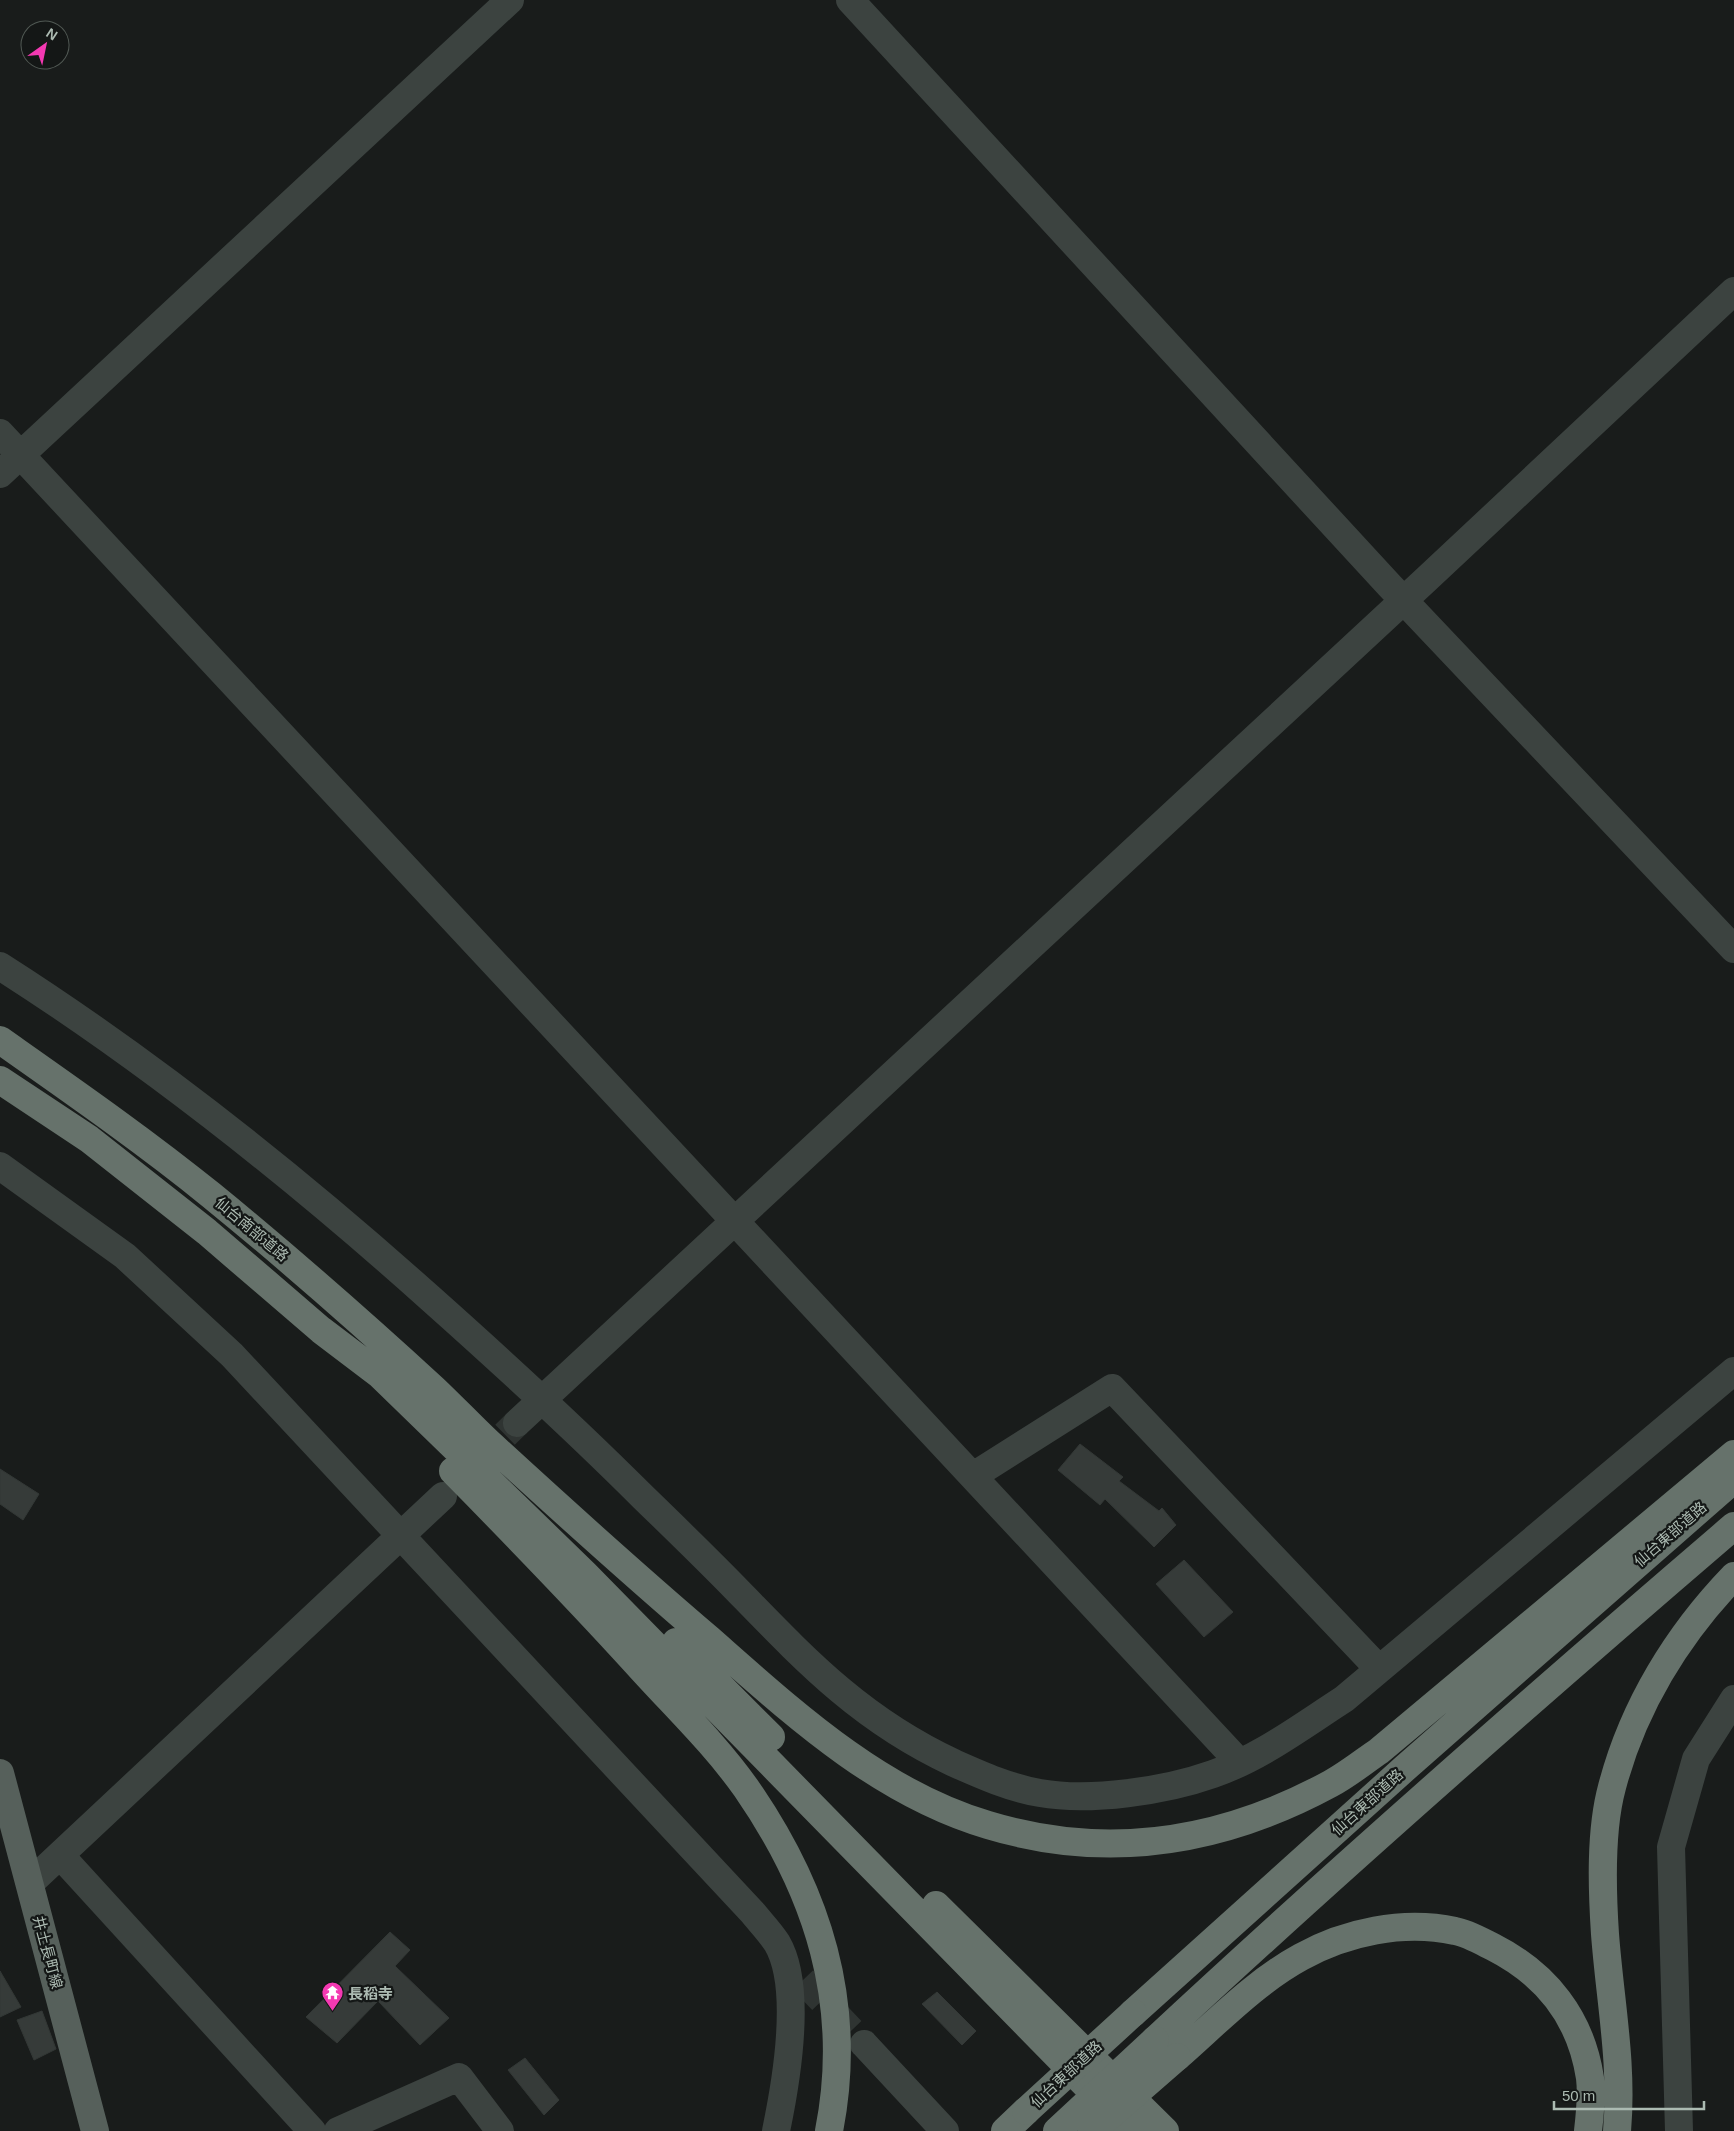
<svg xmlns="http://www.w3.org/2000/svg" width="1734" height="2131" font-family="Arial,'Noto Sans JP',sans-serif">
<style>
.building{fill:#363b39;stroke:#333836}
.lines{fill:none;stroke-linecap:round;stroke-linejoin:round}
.minor-tunnel{stroke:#2f3432;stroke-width:28;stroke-dasharray:28 14;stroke-linecap:butt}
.minor{stroke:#3c4340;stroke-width:28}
.major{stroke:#56605b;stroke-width:28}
.highway{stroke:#66726b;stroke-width:28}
.highway-bridge{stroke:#66726b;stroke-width:28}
.labels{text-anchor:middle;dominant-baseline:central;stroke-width:4.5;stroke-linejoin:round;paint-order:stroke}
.street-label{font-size:15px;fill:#acbbb2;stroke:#141716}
.poi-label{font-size:15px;font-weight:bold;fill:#acbbb2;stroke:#141716;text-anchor:start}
</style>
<rect width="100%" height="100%" fill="#191c1b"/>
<!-- building -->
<path class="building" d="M1080,1444L1123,1477L1119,1481L1159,1511L1162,1508L1176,1525L1154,1547L1105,1499L1100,1505L1058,1470Z
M0,1469L39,1494L23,1520L0,1504Z
M1184,1560L1233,1612L1204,1637L1156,1584Z
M390,1932L410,1950L395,1966L449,2018L420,2045L378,2001L337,2043L306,2017Z
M0,1971L21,2007L0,2017Z
M937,1992L976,2031L962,2045L922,2004Z
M42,2011L56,2049L34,2060L17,2020Z
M525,2058L559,2100L544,2115L508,2070Z"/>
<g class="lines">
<!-- minor-tunnel -->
<path class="minor-tunnel" d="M475,1464L517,1423
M803,1980L864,2044"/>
<!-- minor -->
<path class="minor" d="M850,0L1389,585L1734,949
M0,433L1239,1762
M0,474L510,0
M0,966C152,1063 296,1178 430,1298C503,1363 575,1429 644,1498C676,1529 708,1560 739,1592C808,1663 862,1720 954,1763C981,1775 1010,1788 1040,1793C1090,1802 1165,1791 1213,1774C1260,1758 1302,1726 1344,1699L1734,1371
M0,1166L125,1256L232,1355L753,1913C761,1923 770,1932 777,1943C803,1987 786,2083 776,2131
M517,1423C923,1045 1331,671 1734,291
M973,1476L1112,1388L1379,1669
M60,1855L312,2131
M30,1883L443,1496
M864,2044L945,2131
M338,2131L459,2077L500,2131
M1679,2131L1671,1847L1696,1759L1734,1699"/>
<!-- major -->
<path class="major" d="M0,1773L95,2131"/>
<!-- highway -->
<path class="highway" d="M0,1040C71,1090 143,1140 211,1195C287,1257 361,1322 434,1389C452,1406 470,1425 488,1442C561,1509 634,1575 709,1639C792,1712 879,1793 988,1825C1107,1861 1221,1843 1330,1784C1347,1775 1363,1762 1379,1751L1734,1454
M0,1080L89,1139L207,1232L321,1330L379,1374L585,1574L1131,2131
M453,1471C516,1535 578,1599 638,1665C674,1705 715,1744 746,1788C818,1892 854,2004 829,2131
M676,1642L771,1737
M936,1905L1165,2131
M1133,2013L1405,1768L1734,1479
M1155,2040C1344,1864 1538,1694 1734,1526
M1177,2057C1216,2023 1255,1982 1301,1957C1346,1932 1403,1920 1455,1931C1467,1933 1481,1941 1493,1947C1546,1974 1581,2018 1590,2078C1592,2095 1590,2114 1588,2131
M1005,2131L1026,2111
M1617,2131C1623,2064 1610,2001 1605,1934C1602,1889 1600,1831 1612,1787C1633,1707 1677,1635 1734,1576"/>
<!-- highway-bridge -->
<path class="highway-bridge" d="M1026,2111L1133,2013
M1057,2131L1155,2040
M1092,2131L1177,2057"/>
</g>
<!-- icons -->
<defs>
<symbol id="temple-pin" viewBox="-11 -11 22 30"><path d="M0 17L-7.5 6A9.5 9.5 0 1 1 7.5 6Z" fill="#f439b2" stroke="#141716"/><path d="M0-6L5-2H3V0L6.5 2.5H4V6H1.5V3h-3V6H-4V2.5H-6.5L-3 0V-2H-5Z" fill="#fff"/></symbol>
</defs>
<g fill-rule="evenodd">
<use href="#temple-pin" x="320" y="1980" width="25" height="34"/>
</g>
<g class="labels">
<!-- street labels -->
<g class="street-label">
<text transform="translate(252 1229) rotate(40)">仙台南部道路</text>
<text transform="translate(1670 1534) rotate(-41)">仙台東部道路</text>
<text transform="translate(1367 1802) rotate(-42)">仙台東部道路</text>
<text transform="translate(48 1952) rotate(75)">井土長町線</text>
<text transform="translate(1066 2074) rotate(-43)">仙台東部道路</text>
</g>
<!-- poi labels -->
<g class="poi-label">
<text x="348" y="1993">長稻寺</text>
</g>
</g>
<!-- north arrow -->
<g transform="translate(45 45) rotate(33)"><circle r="24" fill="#141716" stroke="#515954"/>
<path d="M0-4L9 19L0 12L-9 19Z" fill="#f439b2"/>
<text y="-8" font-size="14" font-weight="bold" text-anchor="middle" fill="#acbbb2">N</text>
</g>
<!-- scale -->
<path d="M1554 2101v8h150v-8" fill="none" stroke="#acbbb2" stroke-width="2.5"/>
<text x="1562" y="2101" font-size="15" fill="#acbbb2" stroke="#141716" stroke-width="4" paint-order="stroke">50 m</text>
</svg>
